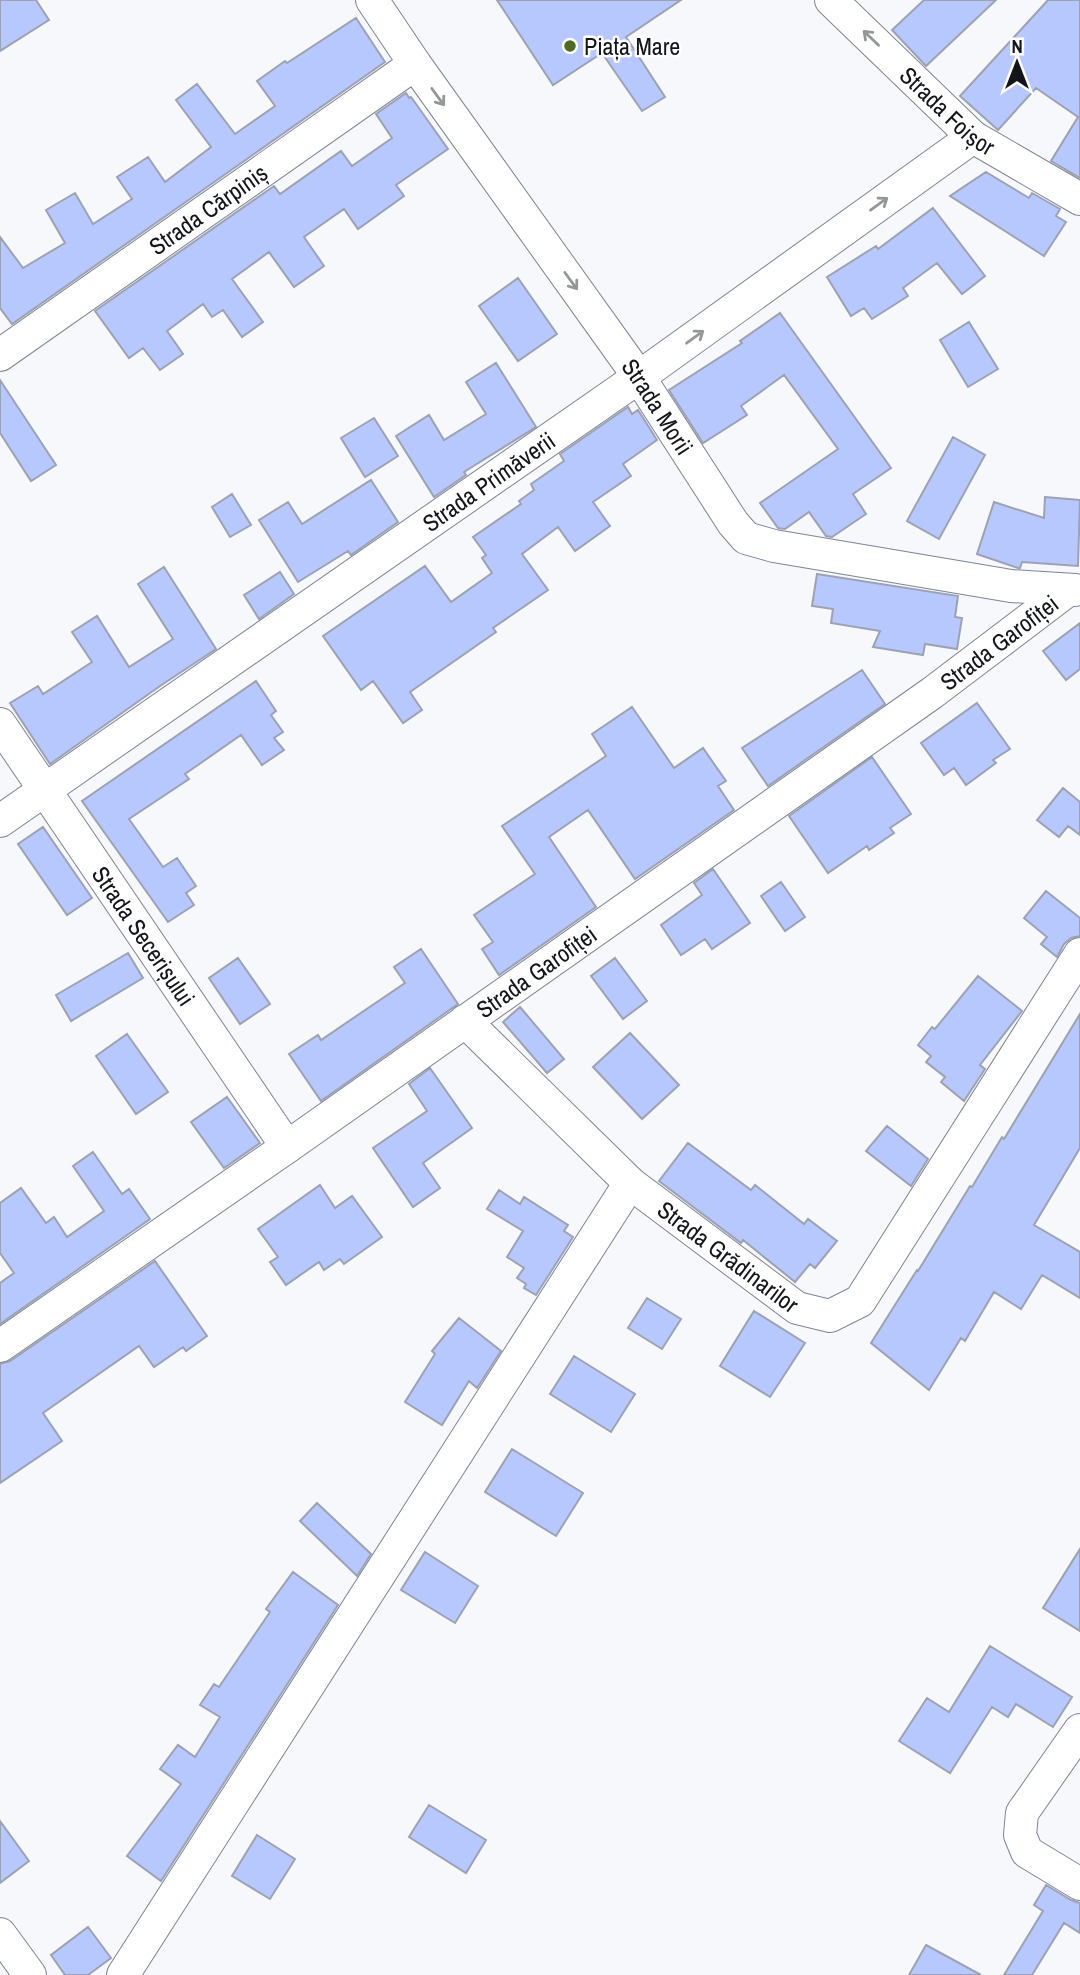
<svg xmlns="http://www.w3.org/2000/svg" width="1080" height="1975" font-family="'Archivo Narrow',sans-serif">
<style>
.building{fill:#b6c8ff;stroke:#9ca2b2;stroke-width:2}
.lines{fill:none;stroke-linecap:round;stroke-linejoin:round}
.minor-casing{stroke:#7f8495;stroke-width:34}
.minor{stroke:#fff;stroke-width:32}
.oneway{stroke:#959698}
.poi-dot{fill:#4d6c21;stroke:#fff;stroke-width:2.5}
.labels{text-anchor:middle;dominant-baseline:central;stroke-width:5;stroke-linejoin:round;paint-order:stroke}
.poi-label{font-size:24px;fill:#13151b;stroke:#fff;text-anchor:start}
.street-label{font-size:24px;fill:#13151b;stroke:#fff}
</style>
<rect width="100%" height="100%" fill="#f7f8fc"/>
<!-- building -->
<path class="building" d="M0,0H36L49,20L0,51Z
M497,0H681L626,37L665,97L642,111L602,53L553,85Z
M924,0H996L926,66L892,30Z
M1048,0H1080V178L1051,161L1078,117L1036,88L998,130L960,96Z
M356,18L385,62L12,324L0,308V237L23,268L65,243L46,210L75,193L93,224L132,199L117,177L148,157L165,182L211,147L176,100L197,84L235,134L275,106L257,81L285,61L287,63Z
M406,93L409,98L411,97L448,149L396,185L404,196L358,229L344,209L304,237L324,266L294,287L269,252L232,279L263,322L242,337L223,310L212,317L203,304L167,331L183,354L160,370L143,348L129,358L95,311L274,186L280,194L341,151L352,166L392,138L376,114Z
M986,172L1029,198L1032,193L1060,209L1056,216L1066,222L1044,256L950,196Z
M933,208L985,276L962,294L937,263L903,288L908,296L872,319L864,308L851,316L827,277L876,246L878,249Z
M518,278L557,334L518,361L479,306Z
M780,313L891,468L853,494L866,514L832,537L826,536L809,512L785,529L778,528L760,503L838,449L784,375L741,406L747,415L703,443L669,390L742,343L740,341Z
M969,322L998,369L968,387L940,340Z
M496,363L536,427L464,472L466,475L434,497L396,436L429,415L444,440L486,414L466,382Z
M0,380L56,465L31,481L0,433Z
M628,407L632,414L638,410L657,440L623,464L631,476L593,502L610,526L575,551L558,527L522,554L548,590L493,628L496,632L410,692L422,710L403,723L373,681L361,690L323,636L425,566L451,602L492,573L482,558L486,555L473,537L521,504L519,501L534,490L531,484L564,461L560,454Z
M374,418L398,456L365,477L341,438Z
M953,437L985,455L939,539L907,521Z
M371,480L398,522L351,555L348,551L298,582L259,520L288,502L302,524Z
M232,494L251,525L230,537L212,507Z
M1045,497L1080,500L1078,566L1022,562L1020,568H1018L977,554L994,502L1044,518Z
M164,567L216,649L160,686L50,764L10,703L38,686L43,694L92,662L72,632L97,616L129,667L173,639L138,584Z
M280,572L294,594L259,619L244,595Z
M817,574L958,596L955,617L962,618L957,649L925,644L923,655L873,647L880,631L831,623L833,609L812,606Z
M1080,623V669L1066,680L1043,651Z
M862,670L885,704L768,786L742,748Z
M256,681L276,711L271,715L283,732L274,738L284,750L262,765L241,735L185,774L189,779L129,819L163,867L177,858L196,886L186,893L194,905L168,922L82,801Z
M977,703L1010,749L993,760L996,763L966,785L954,768L944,775L921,743Z
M632,707L674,768L703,748L726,781L718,786L734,810L635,879L588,810L549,837L596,907L499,975L482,949L493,942L474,915L535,874L502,826L606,756L592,734Z
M872,757L911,814L890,828L894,833L869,850L867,846L828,873L789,816Z
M1063,788L1080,802V835L1068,826L1059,837L1037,820Z
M43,827L92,898L67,915L18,844Z
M713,869L750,923L712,949L705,939L681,955L661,925L702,895L694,883Z
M781,882L805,917L785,931L761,896Z
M1046,891L1080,918V936L1071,938L1064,944L1057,957L1041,944L1047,937L1024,918Z
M421,949L458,1004L321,1101L289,1054L318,1035L321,1040L405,983L394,967Z
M128,953L143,978L71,1021L56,995Z
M238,958L270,1004L240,1024L209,978Z
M615,958L647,1001L623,1019L591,976Z
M978,976L1022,1011L980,1065L985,1069L964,1101L941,1082L945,1077L926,1062L931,1056L918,1045L932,1027L935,1029Z
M520,1007L564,1059L547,1073L503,1022Z
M1080,1014V1148L1034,1225L1080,1252V1298L1042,1275L1021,1309L994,1292L965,1341L961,1338L929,1390L871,1343L917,1270L918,1271L970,1186L972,1187L1002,1137L1004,1139Z
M630,1033L679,1085L642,1119L593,1067Z
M127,1034L168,1092L136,1114L96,1056Z
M430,1068L472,1128L423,1163L440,1188L413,1207L373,1148L427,1111L409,1084Z
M227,1097L260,1143L224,1168L191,1122Z
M887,1126L928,1159L911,1186L866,1151Z
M688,1143L751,1190L755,1185L804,1224L808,1219L837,1241L815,1268L810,1264L795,1282L743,1240L741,1243L659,1181Z
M93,1152L122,1194L129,1189L150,1219L0,1324V1283L14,1273L0,1253V1203L21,1188L46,1223L54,1217L67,1237L104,1211L73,1166Z
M320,1185L335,1208L352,1196L382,1237L344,1264L340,1259L324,1270L319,1262L286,1285L270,1262L278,1257L258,1229Z
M499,1190L520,1204L524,1197L568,1225L564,1231L573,1237L536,1295L524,1288L526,1284L517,1278L524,1268L507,1257L523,1231L487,1209Z
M155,1261L207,1336L186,1351L183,1347L154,1367L139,1346L43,1413L62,1441L0,1483V1364L10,1361Z
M647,1298L681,1319L662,1349L628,1328Z
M754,1311L805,1343L770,1397L720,1366Z
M459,1318L501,1351L477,1388L469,1381L442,1425L405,1402L435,1354L432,1351Z
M574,1356L635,1394L611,1432L550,1394Z
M512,1449L583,1493L556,1536L485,1492Z
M317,1503L371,1554L357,1576L300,1521Z
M1080,1549V1631L1043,1608Z
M425,1552L478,1586L455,1623L401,1590Z
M293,1572L338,1605L161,1881L127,1856L181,1784L160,1769L178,1745L195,1757L220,1717L200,1705L214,1684L219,1687L270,1612L266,1609Z
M990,1646L1072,1697L1053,1727L1016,1704L1008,1717L992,1707L950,1773L899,1741L927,1698L949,1712Z
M429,1805L486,1840L466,1873L409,1837Z
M0,1821L29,1861L0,1883Z
M257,1835L295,1859L270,1899L232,1876Z
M1046,1885L1071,1900L1080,1903V1933L1064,1923L1032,1975H1004L1043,1911L1034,1905Z
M88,1927L111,1958L88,1975H65L51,1955Z
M926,1945L981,1975H909Z"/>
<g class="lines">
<defs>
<g id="minor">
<path id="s1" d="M372,0L415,64L639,377L733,523L746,538L774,546L1011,586L1075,590"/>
<path id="s2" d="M831,0L973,137L1080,199"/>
<path id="s3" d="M0,355L415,64"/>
<path id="s4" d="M0,724L287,1147"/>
<path id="s5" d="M0,821L639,377L973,137"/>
<path id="s6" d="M465,1021L630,1183L797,1308L830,1316L860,1301L1080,954"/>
<path id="s7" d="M0,1346L287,1147L932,693L1068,590"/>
<path d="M1080,1730L1022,1813L1020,1835L1027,1852L1080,1884"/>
<path d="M0,1934L30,1975"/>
<path d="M123,1975L630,1183"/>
</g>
</defs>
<!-- minor casing -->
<use href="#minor" class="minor-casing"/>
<!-- minor -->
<use href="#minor" class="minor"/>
</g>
<!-- one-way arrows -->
<defs><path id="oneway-shaft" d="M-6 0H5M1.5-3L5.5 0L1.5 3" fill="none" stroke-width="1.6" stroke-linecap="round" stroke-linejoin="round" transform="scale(1.75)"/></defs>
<g class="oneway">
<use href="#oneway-shaft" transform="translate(871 38) rotate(-136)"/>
<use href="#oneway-shaft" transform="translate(438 97) rotate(54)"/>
<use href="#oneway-shaft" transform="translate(879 204) rotate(-36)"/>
<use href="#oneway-shaft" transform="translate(571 281) rotate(54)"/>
<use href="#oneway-shaft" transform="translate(695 337) rotate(-36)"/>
</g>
<!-- markers -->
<circle class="poi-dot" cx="570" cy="46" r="7"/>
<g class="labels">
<!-- poi labels -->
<g class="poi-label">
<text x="584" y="46">Piața Mare</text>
</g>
<!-- street labels -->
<g class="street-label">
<text stroke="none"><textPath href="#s2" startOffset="161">Strada Foișor</textPath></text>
<text stroke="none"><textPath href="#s3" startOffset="254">Strada Cărpiniș</textPath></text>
<text stroke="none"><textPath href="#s1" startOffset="497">Strada Morii</textPath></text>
<text stroke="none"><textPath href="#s5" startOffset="595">Strada Primăverii</textPath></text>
<text stroke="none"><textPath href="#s7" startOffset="1222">Strada Garofiței</textPath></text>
<text stroke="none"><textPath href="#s4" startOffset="256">Strada Secerișului</textPath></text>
<text stroke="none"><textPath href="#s7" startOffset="654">Strada Garofiței</textPath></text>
<text stroke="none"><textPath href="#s6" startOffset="354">Strada Grădinarilor</textPath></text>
</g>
</g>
<!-- north arrow -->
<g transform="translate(1017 63)" stroke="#ffffff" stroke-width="5" paint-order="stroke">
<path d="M0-5L12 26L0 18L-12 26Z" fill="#13151b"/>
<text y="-10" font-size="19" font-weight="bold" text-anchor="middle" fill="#13151b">N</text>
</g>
</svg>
